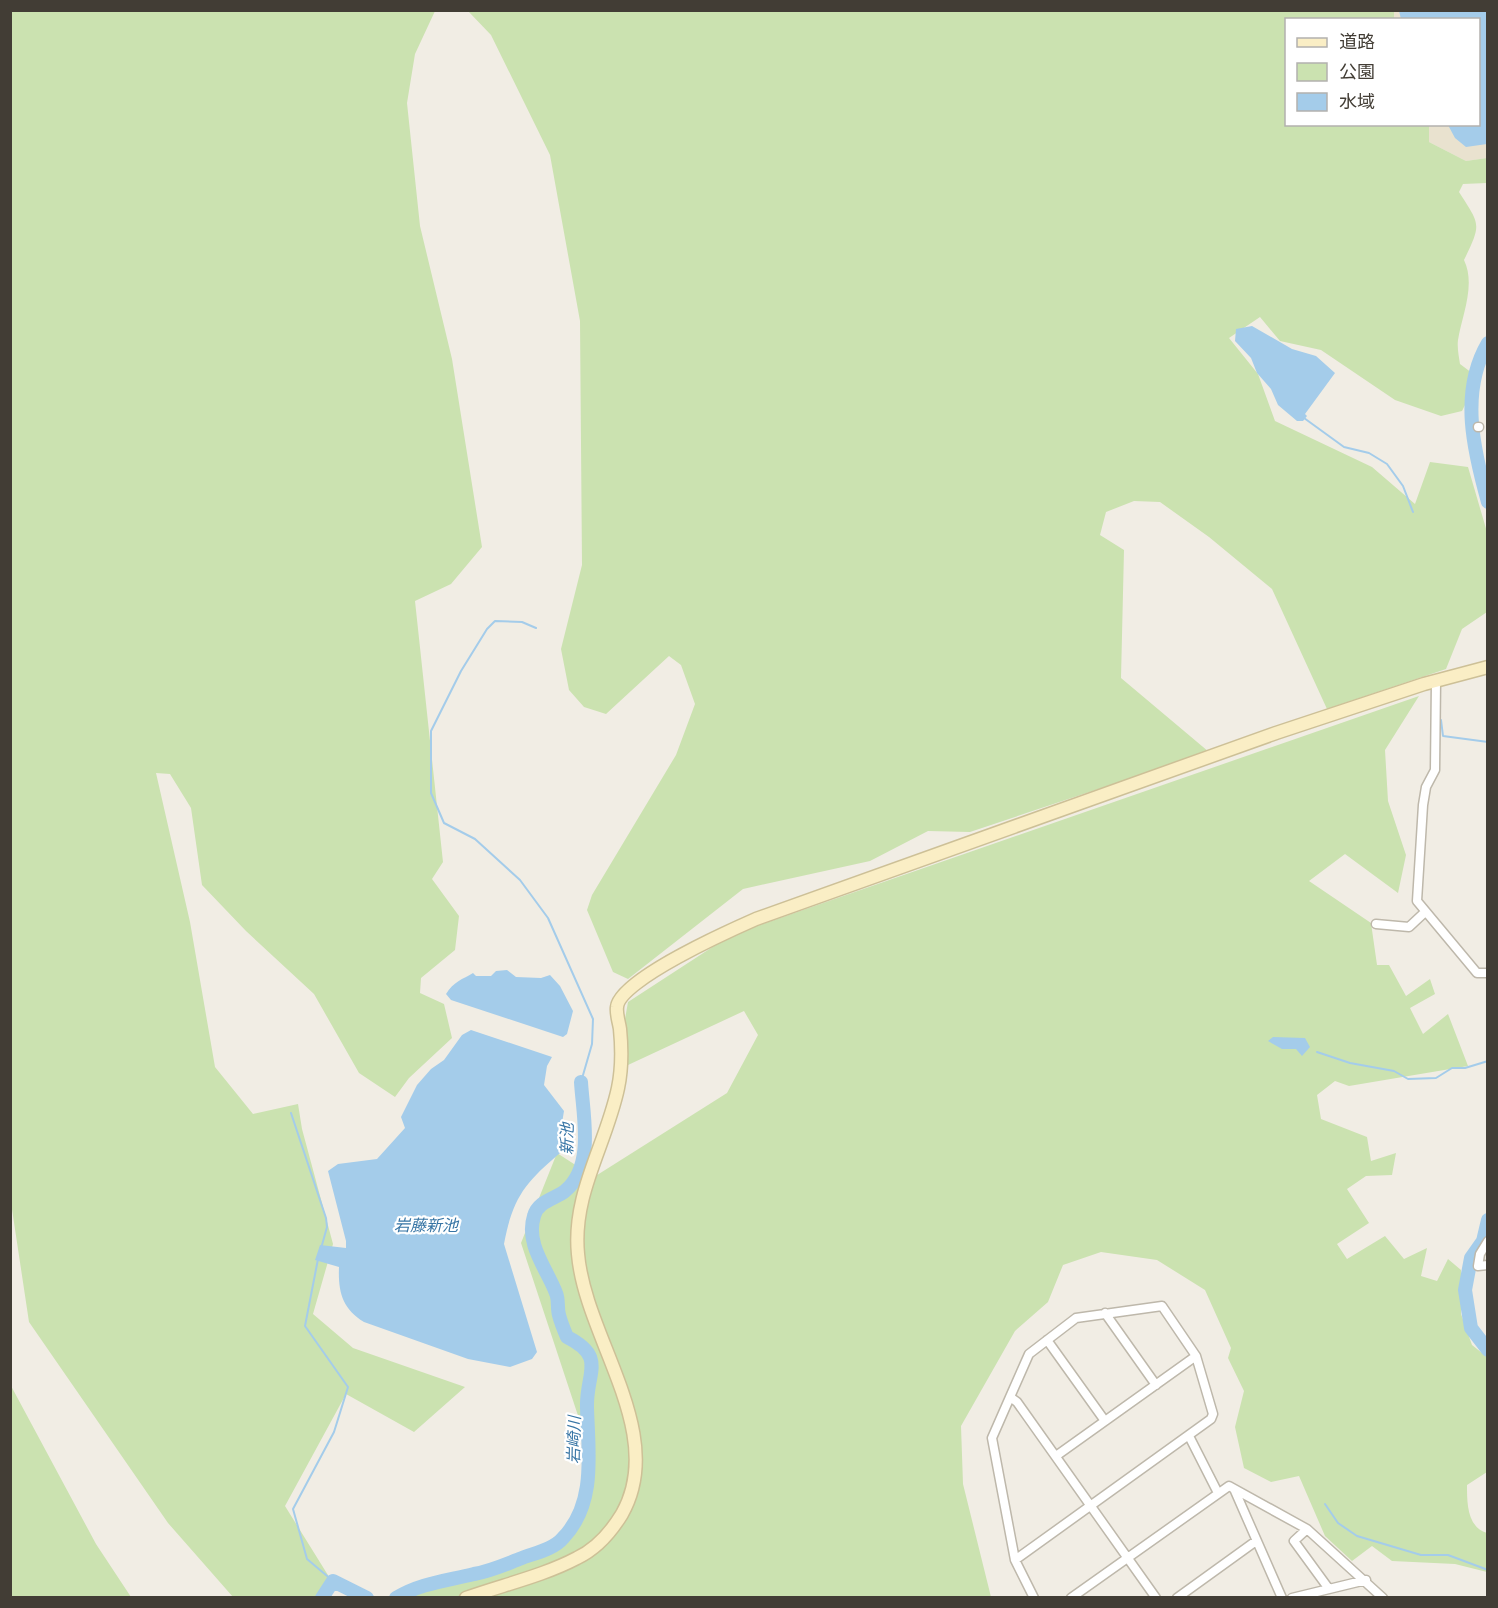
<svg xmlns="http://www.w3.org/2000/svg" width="1498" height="1608" font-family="Lato,'Noto Sans JP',sans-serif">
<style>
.education{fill:#e9e2cf}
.green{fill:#cbe2b0}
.water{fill:#a4ccea}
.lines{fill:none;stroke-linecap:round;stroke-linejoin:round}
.stream{stroke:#a4ccea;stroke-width:2}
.river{stroke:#a4ccea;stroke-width:14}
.street-casing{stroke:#beb8ab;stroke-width:11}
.secondary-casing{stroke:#cdc097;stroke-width:15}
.street{stroke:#fff;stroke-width:8}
.secondary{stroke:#faeec5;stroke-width:12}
.labels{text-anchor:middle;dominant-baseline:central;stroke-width:4.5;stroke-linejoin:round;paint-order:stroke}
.water-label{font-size:16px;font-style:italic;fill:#3775a5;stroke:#fff}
</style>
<rect width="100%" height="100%" fill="#f1ede4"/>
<!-- education -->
<path class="education" d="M1368,11H1487V158L1466,161L1429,142V125L1478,124V20L1376,19Z"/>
<!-- green -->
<path class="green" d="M10,11H435L415,54L407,103L420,226L452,359L482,547L451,584L415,601L443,862L432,879L459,916L455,950L421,978L420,993L444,1004L452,1038L409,1078L395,1097L359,1073L314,994L246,931L202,885L191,808L170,774L156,773L190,922L215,1067L253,1114L298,1104L302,1129L333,1244L313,1314L353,1348L465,1387L414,1432L346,1394L285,1506L331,1580L325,1597H233L168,1523L29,1322L10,1196Z
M468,11H1394V19L1286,20V124L1429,125V142L1466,161L1487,158V183L1463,184L1459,192C1480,225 1482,223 1464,260C1476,285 1462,315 1458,340C1457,348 1459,357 1460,364L1472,373L1468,399L1462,411L1441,416L1395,400L1321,350L1280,341L1260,317L1229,338L1258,374L1275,421L1372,467L1415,504L1430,462L1468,467L1487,532V612L1462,629L1446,669L1327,709L1272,589L1209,537L1160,502L1134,501L1106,512L1100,535L1124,550L1121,678L1209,752L970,832L928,831L870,861L743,889L628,979L613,972L587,910L592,895L676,755L695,704L681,665L669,656L606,714L584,707L569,690L561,649L582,565L580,321L550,155L491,35Z
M1419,696L1385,750L1388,801L1406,855L1398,893L1345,854L1309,881L1371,923L1377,965H1389L1406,996L1430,979L1435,994L1410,1008L1423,1034L1448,1014L1468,1066L1349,1086L1335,1081L1317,1095L1321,1119L1367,1137L1371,1161L1396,1153L1392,1175L1366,1176L1347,1189L1369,1223L1337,1244L1347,1259L1385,1236L1404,1259L1427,1248L1421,1276L1437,1281L1448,1259L1461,1270V1314L1472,1345L1487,1357V1472L1467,1485C1467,1503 1467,1527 1487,1533V1572L1455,1564L1392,1561L1372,1546L1352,1561L1325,1536L1299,1476L1271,1482L1244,1468L1235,1427L1244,1391L1228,1358L1231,1348L1205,1290L1157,1260L1101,1252L1063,1265L1048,1302L1015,1331L961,1426L963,1484L991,1597L404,1598V1591L424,1580L495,1565L543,1545L574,1526L585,1510L593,1461L521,1243L557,1153L594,1177L727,1093L758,1035L744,1011L628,1065L625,1019L628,1002L731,935Z
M10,1384L96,1544L131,1597H11Z"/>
<!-- water -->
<path class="water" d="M1399,11H1487V144L1466,147L1455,138L1448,125L1478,124V20L1401,19Z
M1252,326L1292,349L1316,356L1335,373L1305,414L1307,416L1303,421H1297L1278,405L1271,389L1257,373L1251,358L1235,341L1236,329Z
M507,970L516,977L541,978L550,975L560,986L573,1011L567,1034L563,1037L451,1000L446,994C453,982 463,979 473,973L476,976H491L496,971Z
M471,1030L552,1057L547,1066L544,1085L564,1111L562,1123L567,1133L560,1144V1153C525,1183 513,1197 504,1244L537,1352L532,1359L510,1367L468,1359L364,1322C342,1309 338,1291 339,1267L315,1260L320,1245L346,1248V1241L328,1171L338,1164L377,1159L405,1128L401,1117L417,1085L431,1069L444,1060L462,1035Z
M1273,1037L1305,1038L1310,1047L1302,1056L1296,1049H1282L1268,1041Z"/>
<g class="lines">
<!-- stream -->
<path class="stream" d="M1304,418L1344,447L1369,453L1387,464L1403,486L1413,512
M536,628L522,622L495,621L487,629L461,671L431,731V793L444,823L475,839L520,880L548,918L593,1019L592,1044L581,1082
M1441,720L1443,736L1488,742
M1317,1052L1350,1063L1394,1071L1408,1079L1436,1078L1452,1068H1465L1488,1061
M291,1113L326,1218L327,1227L322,1245
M318,1259L305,1326L348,1387L334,1432L293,1509L307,1559L333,1581
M1325,1504L1338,1523L1357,1536L1421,1555H1448L1488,1570"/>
<!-- river -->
<path class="river" d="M1488,343C1459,392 1474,452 1488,502
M1488,1220L1483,1241L1471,1258L1465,1290L1471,1328L1488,1350
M322,1598L333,1581L367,1598
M396,1598C421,1583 446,1581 474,1574C491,1571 506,1564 522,1558C535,1553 554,1549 563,1538C597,1503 588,1451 587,1407C586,1373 607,1357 567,1337C564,1330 561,1323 559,1315C557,1308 559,1300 556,1293C547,1269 525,1244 534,1216C538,1201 555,1199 565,1191C595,1166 583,1116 581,1082"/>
<defs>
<path id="street" d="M1478,427H1479
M1436,681L1435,770L1426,787L1423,805L1417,901L1477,973H1488
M1376,924L1409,927L1424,913
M1488,1241L1480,1254L1478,1266L1488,1265
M1105,1313L1156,1385
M1047,1340L1105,1421
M1010,1397L1017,1402L1156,1598
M1189,1436L1218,1493
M1056,1456L1196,1356
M1235,1491L1282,1598
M1307,1529L1294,1541L1329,1589
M1015,1560L1211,1419L1213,1414L1196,1356L1162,1306L1076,1318L1029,1354L1010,1397L992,1438L1015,1560L1034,1598
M1071,1598L1229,1486L1307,1529L1383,1598
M1177,1598L1256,1541
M1292,1598L1366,1580"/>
<path id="secondary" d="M466,1598C502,1585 543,1576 577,1558C596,1549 611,1532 622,1514C668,1433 585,1338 578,1254C572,1194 606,1145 618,1088C622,1069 622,1049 620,1029C619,1022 616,1014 617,1007C619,980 731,930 756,919L1276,733L1424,684L1488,667"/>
</defs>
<!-- street casing -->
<use href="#street" class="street-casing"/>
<!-- secondary casing -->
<use href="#secondary" class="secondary-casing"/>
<!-- street -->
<use href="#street" class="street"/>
<!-- secondary -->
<use href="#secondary" class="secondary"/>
</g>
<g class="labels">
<!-- water labels -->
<g class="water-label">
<text transform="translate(566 1139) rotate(-89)">新池</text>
<text x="426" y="1224">岩藤新池</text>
<text transform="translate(573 1440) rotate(-89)">岩崎川</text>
</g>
</g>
<!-- border -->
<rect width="1498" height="1608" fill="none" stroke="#423d35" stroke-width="24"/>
<!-- legend -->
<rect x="1285" y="18" width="195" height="108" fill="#ffffff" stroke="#b3b1ae" stroke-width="1.5"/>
<rect x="1297" y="38" width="30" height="9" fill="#faeec5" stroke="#b3b1ae" stroke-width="1.5"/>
<text x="1339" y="48" font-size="18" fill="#423d35">道路</text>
<rect x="1297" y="63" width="30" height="18" fill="#cbe2b0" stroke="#b3b1ae" stroke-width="1.5"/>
<text x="1339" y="78" font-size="18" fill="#423d35">公園</text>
<rect x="1297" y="93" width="30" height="18" fill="#a4ccea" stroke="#b3b1ae" stroke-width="1.5"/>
<text x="1339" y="108" font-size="18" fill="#423d35">水域</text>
</svg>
